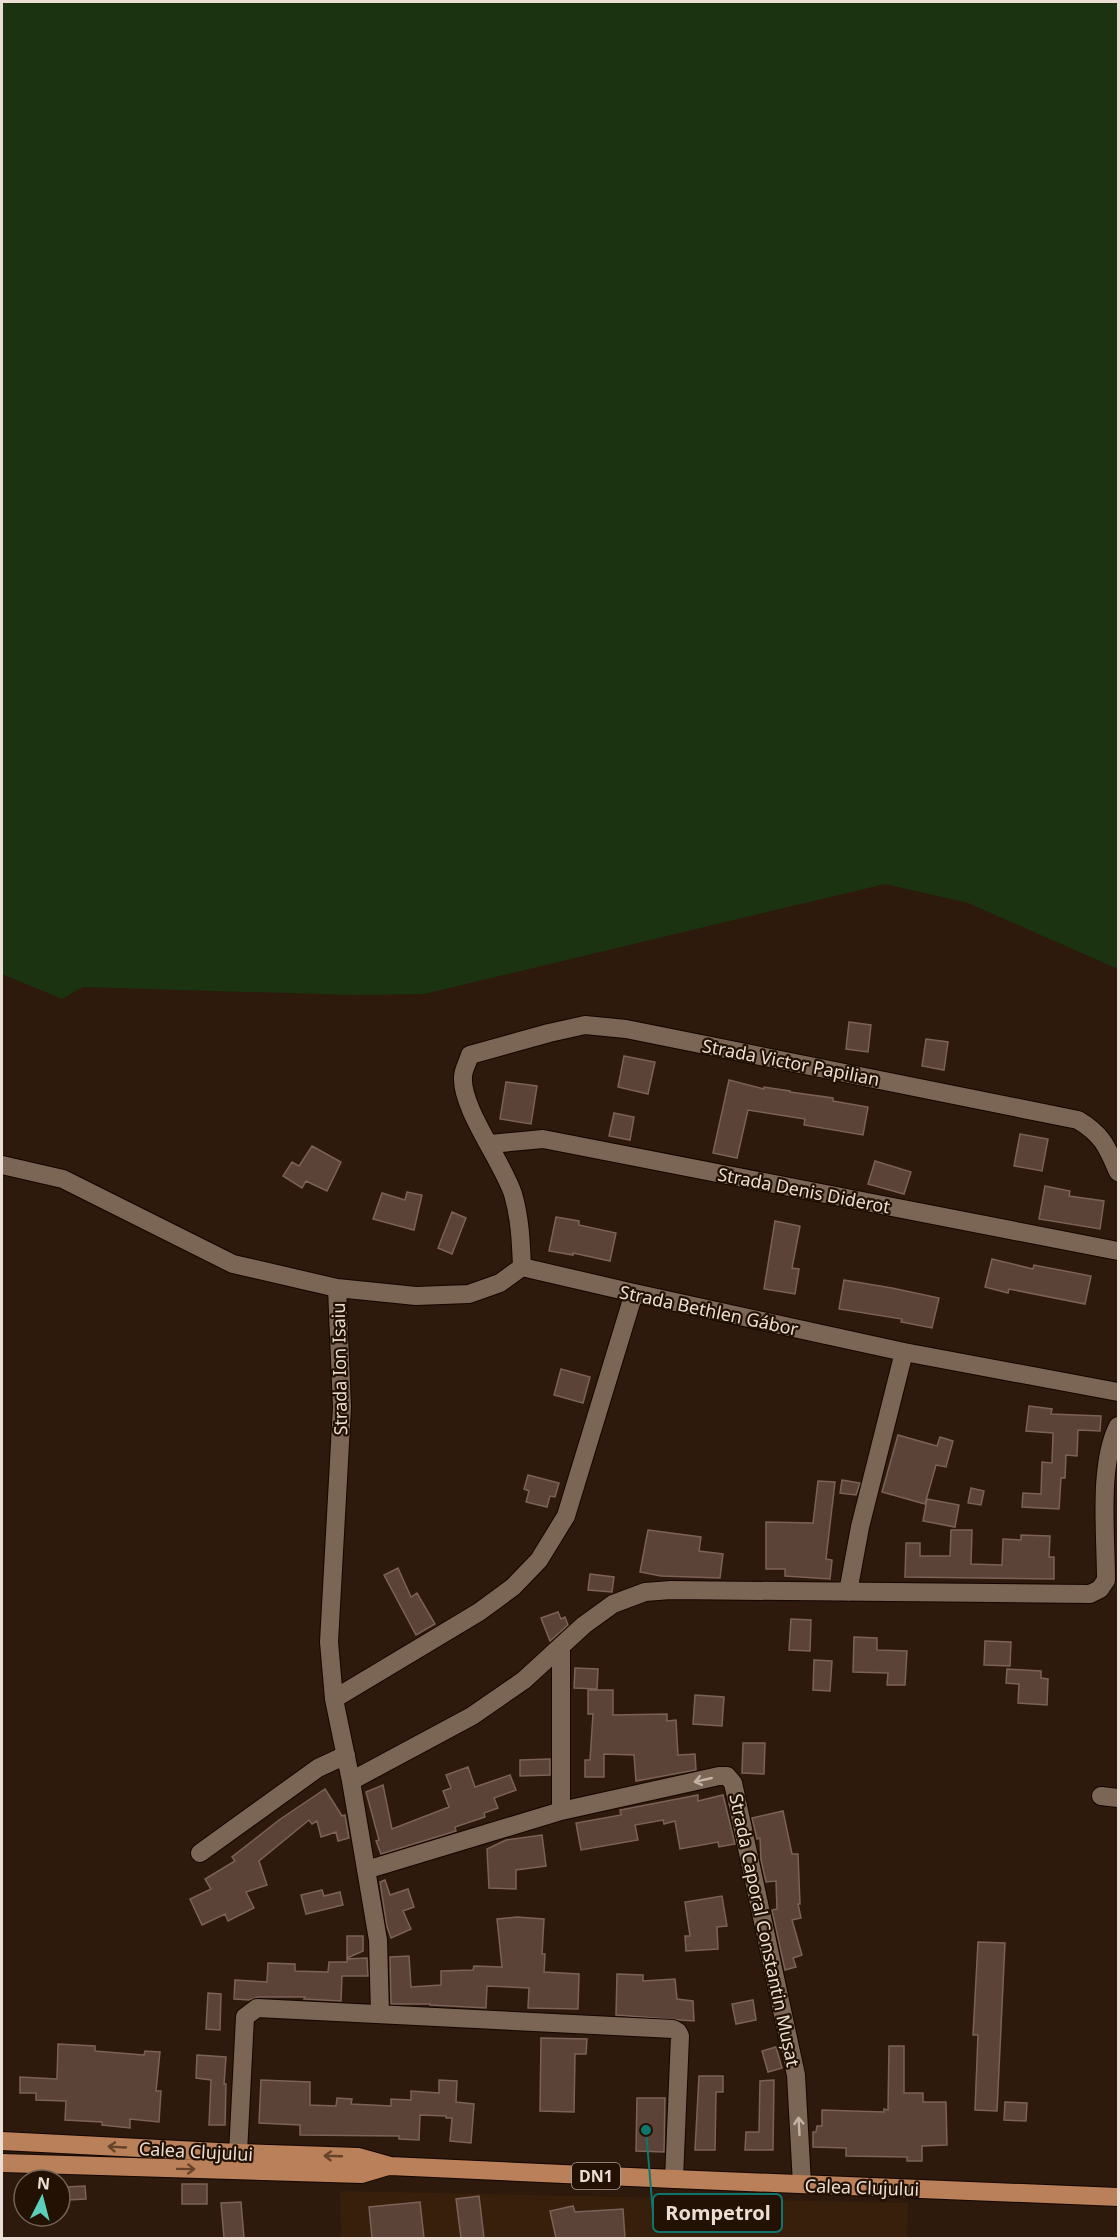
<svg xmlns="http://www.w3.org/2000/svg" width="1120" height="2240" font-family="'Noto Sans',sans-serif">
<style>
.built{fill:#371f0b}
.green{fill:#1b3310}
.building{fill:#5b4338;stroke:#7c6157;stroke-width:1.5}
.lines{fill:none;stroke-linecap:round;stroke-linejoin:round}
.minor-casing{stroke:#140500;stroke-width:20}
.major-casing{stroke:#140500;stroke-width:20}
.minor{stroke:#7b6554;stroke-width:18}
.major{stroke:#b98059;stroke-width:18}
.oneway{stroke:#c4b4a7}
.oneway2{stroke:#66432a}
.labels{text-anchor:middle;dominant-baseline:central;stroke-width:4.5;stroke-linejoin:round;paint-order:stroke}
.shield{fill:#231104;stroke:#afa096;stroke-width:1.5}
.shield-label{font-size:16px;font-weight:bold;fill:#ebded4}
.street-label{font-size:18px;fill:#ebded4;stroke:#231104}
.leader{fill:none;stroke:#0f766e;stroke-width:2}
.callout-dot{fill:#0f766e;stroke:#231104;stroke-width:2}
.callout{fill:#231104;stroke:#0f766e;stroke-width:2}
.callout-label{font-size:20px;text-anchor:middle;font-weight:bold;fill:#ebded4}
</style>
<rect width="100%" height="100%" fill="#2d1a0c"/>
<!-- built -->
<path class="built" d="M340,2191L908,2203L907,2238H341Z"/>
<!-- green -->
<path class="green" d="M2,2H1118V969L968,903L885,884L424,994L353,995L83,987L62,999L2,974Z"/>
<!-- building -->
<path class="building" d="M849,1022L871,1025L868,1052L846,1049Z
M926,1039L948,1042L944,1070L922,1066Z
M624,1056L655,1062L648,1094L618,1087Z
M729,1080L764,1089V1087L790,1091V1092L833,1098V1101L868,1107L863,1135L804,1125L805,1119L748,1110L737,1158L713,1153Z
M506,1082L537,1086L531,1124L500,1119Z
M614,1113L634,1117L630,1140L609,1136Z
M1020,1134L1048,1139L1042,1171L1014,1166Z
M312,1146L341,1162L327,1191L306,1181L302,1188L283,1176L292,1162L299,1166Z
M875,1161L911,1172L904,1194L868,1184Z
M1045,1186L1070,1191L1069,1196L1104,1201L1100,1229L1039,1219Z
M407,1192L422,1195L414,1230L373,1219L382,1193L405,1200Z
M452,1212L466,1218L452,1254L438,1248Z
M556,1217L579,1221V1225L616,1233L610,1261L573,1253V1255L549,1251Z
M775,1221L800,1226L792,1268L799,1269L795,1294L764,1289Z
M992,1259L1033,1269L1034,1265L1091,1276L1085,1304L1009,1289L1008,1293L985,1287Z
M844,1280L892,1288L939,1298L932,1328L901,1322L902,1319L839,1309Z
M561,1369L590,1377L583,1403L554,1395Z
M1029,1406L1052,1409L1051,1414L1101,1416L1100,1431L1078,1430L1077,1456L1066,1455L1065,1478H1061L1059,1509L1022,1507L1023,1493L1041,1494L1042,1462L1052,1463L1053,1433L1026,1431Z
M898,1435L937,1446L940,1437L953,1441L946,1467L936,1465L925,1504L882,1492Z
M528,1475L559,1483L555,1497L550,1496L547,1507L526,1502L529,1491L524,1489Z
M842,1480L860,1483L856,1495L840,1493Z
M818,1481L835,1482L826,1559L832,1560L830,1579L785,1576V1569H766V1522L813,1523Z
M971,1488L984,1491L981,1505L968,1503Z
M927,1499L959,1505L955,1527L923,1521Z
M648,1530L701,1537L699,1551L723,1554L720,1578L661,1576L640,1572Z
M951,1530H972L971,1564L1002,1565L1003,1539L1021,1540V1535L1050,1536L1049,1557H1054V1579L905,1577L906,1543H920V1556H950Z
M398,1568L411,1597L417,1593L435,1624L416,1635L384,1575Z
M590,1574L614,1577L612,1592L588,1590Z
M558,1612L561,1619L565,1617L568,1625L550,1641L541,1618Z
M791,1619L811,1620L810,1651L789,1650Z
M854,1637L877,1638V1650L907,1651L905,1685H887L888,1673L853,1672Z
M985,1641L1011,1642L1010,1666L984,1665Z
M814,1660L832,1661L830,1691L813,1690Z
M575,1668L598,1669L597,1689L574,1688Z
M1007,1669L1041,1671V1678L1048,1679L1047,1705L1018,1703L1019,1684L1006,1683Z
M588,1690H613V1715L667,1714V1721L676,1720L678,1755L695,1754L696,1770L636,1781L634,1755L604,1754V1777H585V1760H590L593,1714H588Z
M695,1695L724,1697L722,1726L693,1724Z
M743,1743H765L764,1774L742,1773Z
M550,1759V1775L520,1776V1760Z
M468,1767L475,1787L510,1775L516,1790L494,1798L498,1808L484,1813L485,1817L455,1827L456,1831L381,1854L376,1841L379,1840L366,1792L383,1785L392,1829L449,1807L443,1791L451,1788L446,1775Z
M325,1789L342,1816L345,1815L349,1838L338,1841L336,1832L321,1837L317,1821L312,1824L309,1820L259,1861L267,1885L246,1892L254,1908L228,1921L225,1914L202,1925L190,1899L211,1889L205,1879L235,1861L232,1857L279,1820Z
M698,1795V1801L723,1795L735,1844L719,1847L718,1842L680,1849L675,1821L664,1824L663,1820L635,1825L638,1840L581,1850L576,1823L621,1815L620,1810Z
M783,1811L792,1854H798L800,1904H798L801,1918L792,1920L802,1955L793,1958L796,1967L785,1970L772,1910L777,1909L776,1881L766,1882L761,1860L760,1838L757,1839L752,1818Z
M542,1835L546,1866L516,1870V1889L489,1888L487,1849L506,1840Z
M385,1880L390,1895L408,1889L414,1907L403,1911L411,1929L391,1938L387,1927L380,1882Z
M322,1890L324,1896L340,1892L343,1905L306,1914L301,1895Z
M722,1896L727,1926L717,1927L718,1949L686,1951L685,1936H690L685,1902Z
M517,1917L544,1919L542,1954H545L544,1972L579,1974L578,2009L528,2008L529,1988L487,1986L486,2008L430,2005V2004H391L390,1957L409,1956L411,1987L441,1985V1971L473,1970L474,1966L502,1967L497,1919Z
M347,1936H363V1951L347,1958Z
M978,1942L1005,1943L997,2111L975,2110L978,2035H973Z
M367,1958L368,1976H342L341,2001L304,1999L305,1997H258L249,2000L234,1999L235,1980L267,1982L268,1963L295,1964V1971L328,1972L329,1962H347V1959Z
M617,1974L643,1975V1981L675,1979L677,1999L693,2001L694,2021L616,2015Z
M208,1993L221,1994L220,2030L206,2029Z
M753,2000L756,2020L736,2024L732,2004Z
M541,2038L587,2039L586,2054H575L574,2112L540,2111Z
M58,2044L95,2046V2051L144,2055L145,2051L160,2052L156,2091H161L159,2122L130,2119V2128L102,2125V2122L65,2120L66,2101L36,2100V2093H20V2077L57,2079Z
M889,2046H904V2093H923V2102H946L947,2145L922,2146V2161H907V2157L846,2156V2148L813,2147V2132H816L817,2126H822V2110L884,2112V2109L888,2110Z
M776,2047L782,2068L768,2072L762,2051Z
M197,2055L226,2057L224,2084H226L225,2125H209L211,2080L196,2078Z
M699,2076H723V2092H716L715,2150H695Z
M261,2080L310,2082V2105L336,2106L337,2098L352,2099L351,2104L391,2106V2099L411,2100V2091L439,2093V2080L457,2081L456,2102L474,2104L471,2143L450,2141L452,2118H446V2116L420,2115L419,2140L399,2139V2136L300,2135V2125L259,2123Z
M774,2080L773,2150H745L746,2132H759L760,2081Z
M637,2098H665L664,2152L636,2151Z
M1005,2102L1027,2103L1026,2121L1004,2120Z
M182,2184H207V2204H182Z
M85,2186L86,2199L68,2200L67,2187Z
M479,2196L484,2238H461L456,2199Z
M241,2202L244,2238H224L221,2203Z
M420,2202L424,2238H372L369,2207Z
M573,2206L575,2212L623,2209L625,2238H556L550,2211Z"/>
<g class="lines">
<defs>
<path id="minor" d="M490,1144L543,1139L1118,1251
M2,1165L63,1179L233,1264L337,1288L416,1296L469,1294L500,1283L522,1267
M522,1267C521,1242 520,1218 513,1194C502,1161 461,1108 463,1077C463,1070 468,1062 470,1055L549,1033L585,1025L626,1029L1078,1120C1103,1135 1107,1147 1118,1172
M522,1267L634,1293L904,1352L1118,1392
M337,1288L342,1407L329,1642L334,1699L351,1781
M848,1592L860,1527L904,1352
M561,1647V1811
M334,1699L479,1612L513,1587L539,1560L566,1516L634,1293
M1101,1796L1118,1798
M200,1853L318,1768L346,1755
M366,1870L561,1811L719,1776H727L733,1783L796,2075L802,2184
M380,2013L378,1940L351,1781L472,1716L524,1680L584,1625L613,1604L645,1592L671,1590L1090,1594L1100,1589L1106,1580C1106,1535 1098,1465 1118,1426
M238,2153L245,2017L257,2008L673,2029L678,2032L680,2036L674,2179"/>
<path id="major" d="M2,2141L238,2153L358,2157L390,2166L674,2179L1118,2197
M2,2163L361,2174L388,2166"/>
</defs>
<!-- minor casing -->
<use href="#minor" class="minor-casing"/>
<!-- major casing -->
<use href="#major" class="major-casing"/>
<!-- minor -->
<use href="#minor" class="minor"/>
<!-- major -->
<use href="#major" class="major"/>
</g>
<!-- one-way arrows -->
<defs><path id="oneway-shaft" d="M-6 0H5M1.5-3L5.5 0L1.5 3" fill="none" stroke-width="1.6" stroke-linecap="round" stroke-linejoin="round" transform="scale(1.5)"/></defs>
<g class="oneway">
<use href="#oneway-shaft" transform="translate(703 1780) rotate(167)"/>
<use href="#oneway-shaft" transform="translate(799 2126) rotate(-93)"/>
</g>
<g class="oneway2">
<use href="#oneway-shaft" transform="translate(117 2147) rotate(-177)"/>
<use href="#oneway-shaft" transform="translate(333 2156) rotate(-178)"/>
<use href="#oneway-shaft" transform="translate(186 2169) rotate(1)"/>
</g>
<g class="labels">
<!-- shield labels -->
<rect class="shield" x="572" y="2163" width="48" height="26" rx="4.5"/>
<g class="shield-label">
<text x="596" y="2176">DN1</text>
</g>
<!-- street labels -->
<g class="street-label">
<text transform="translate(791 1062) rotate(11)">Strada Victor Papilian</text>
<text transform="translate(804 1190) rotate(11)">Strada Denis Diderot</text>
<text transform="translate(709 1310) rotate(12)">Strada Bethlen Gábor</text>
<text transform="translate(339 1369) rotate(-91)">Strada Ion Isaiu</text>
<text transform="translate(765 1930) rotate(78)">Strada Caporal Constantin Mușat</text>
<text transform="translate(196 2151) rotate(3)">Calea Clujului</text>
<text transform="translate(862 2187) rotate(2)">Calea Clujului</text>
</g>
</g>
<!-- callouts -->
<path class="leader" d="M646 2130L653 2213"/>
<circle class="callout-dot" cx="646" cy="2130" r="6"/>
<rect class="callout" x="653" y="2194" width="129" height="38" rx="6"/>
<g class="callout-label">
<text x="718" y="2220">Rompetrol</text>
</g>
<!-- border -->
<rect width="1120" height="2240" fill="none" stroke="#ebded4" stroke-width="6"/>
<!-- north arrow -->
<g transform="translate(42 2198) rotate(6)"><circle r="28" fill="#231104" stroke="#736357" stroke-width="1.5"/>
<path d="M0-4.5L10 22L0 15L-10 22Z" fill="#5cceba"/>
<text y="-9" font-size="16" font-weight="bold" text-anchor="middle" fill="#ebded4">N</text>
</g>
</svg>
